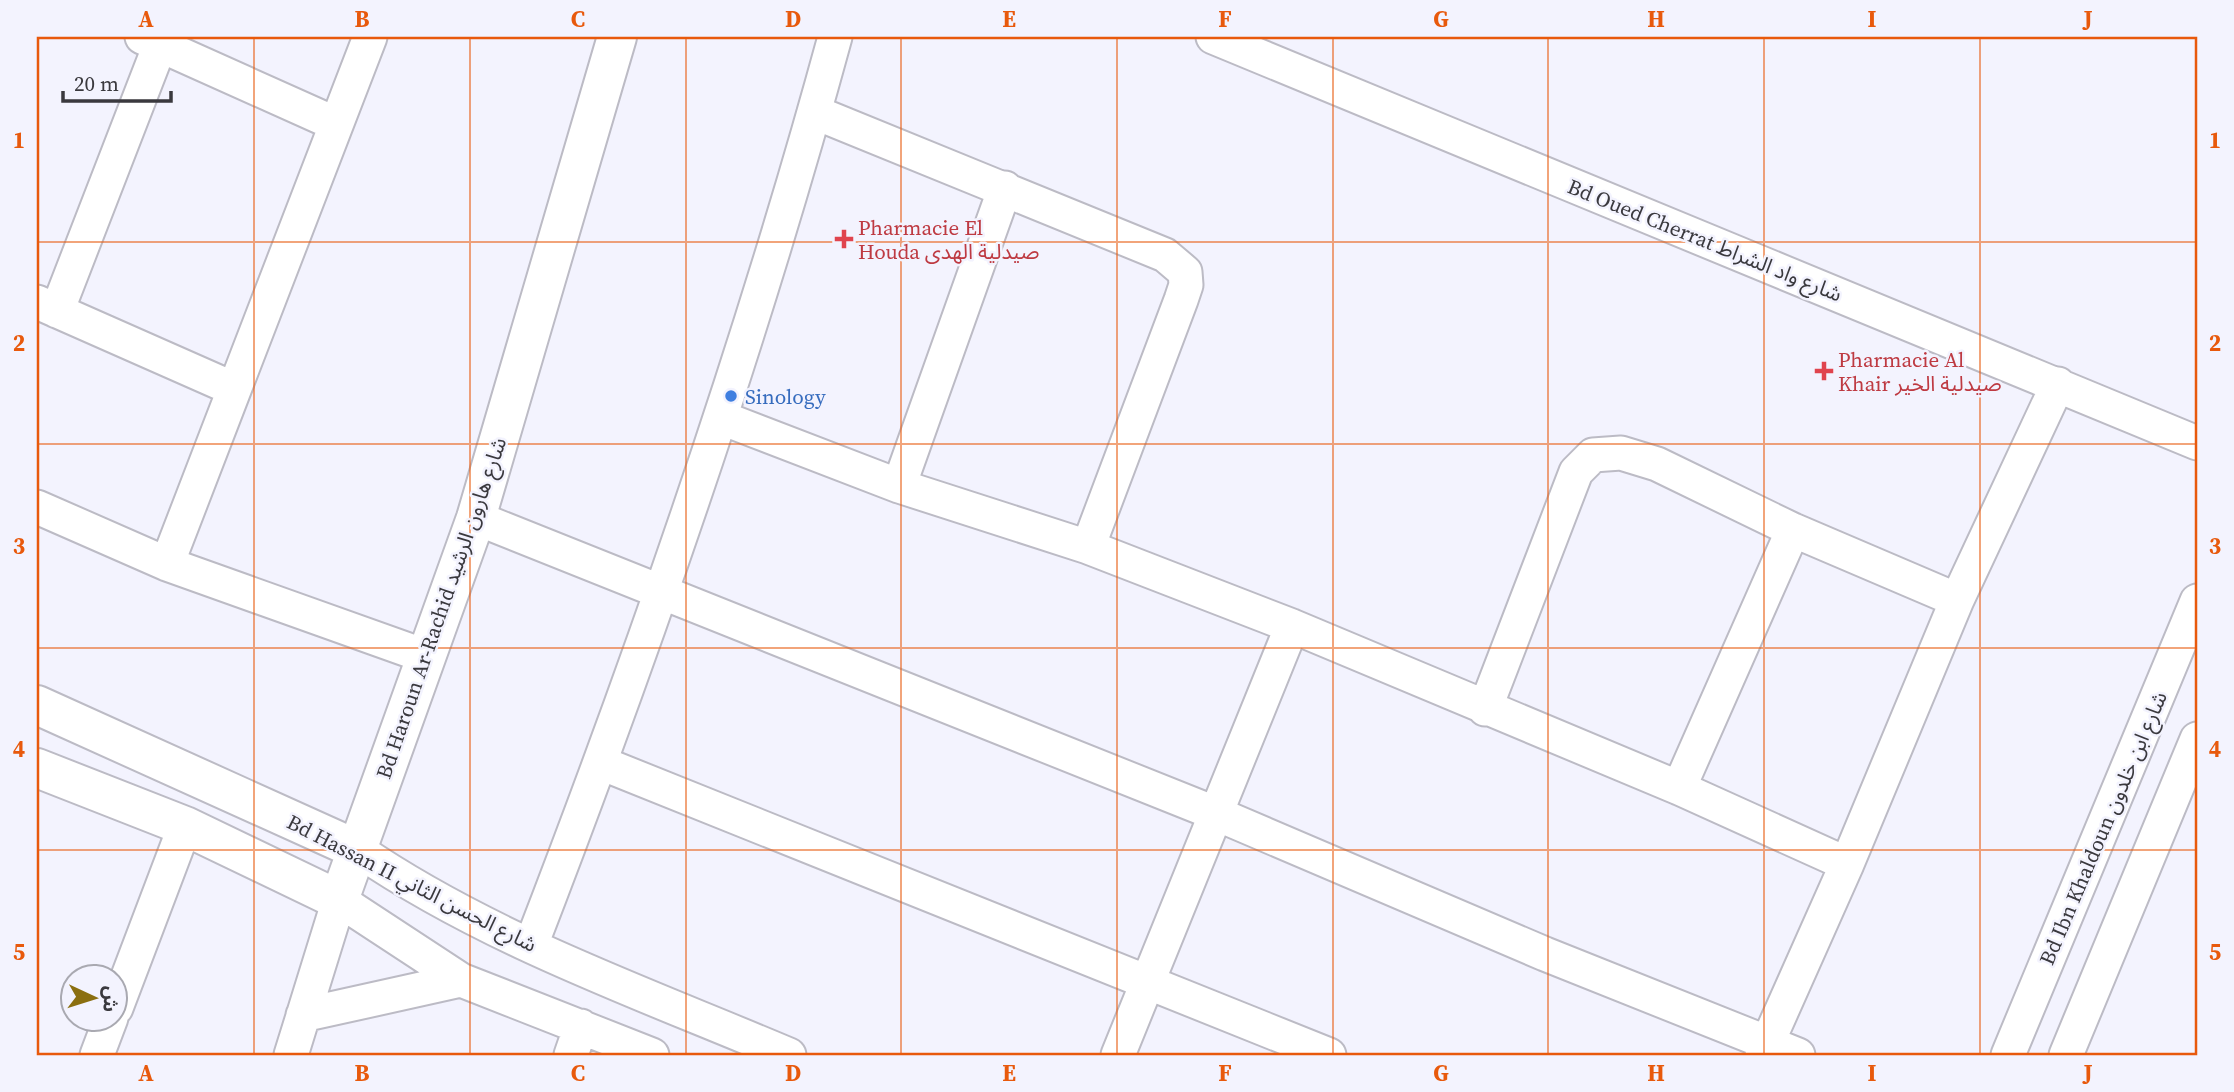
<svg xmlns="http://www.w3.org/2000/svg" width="2234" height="1092" font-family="'Source Serif 4','Noto Sans Arabic',serif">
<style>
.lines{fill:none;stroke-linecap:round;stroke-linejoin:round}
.minor-casing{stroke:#bcbbc5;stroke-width:37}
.tertiary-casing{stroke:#bcbbc5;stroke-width:42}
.minor{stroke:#fff;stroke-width:33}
.tertiary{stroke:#fff;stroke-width:38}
.grid{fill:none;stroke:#e8590c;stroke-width:2;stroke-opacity:0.55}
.health-dot{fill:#e0444e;stroke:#f3f3fe;stroke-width:2.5}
.shop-dot{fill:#3f7fe0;stroke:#f3f3fe;stroke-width:2.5}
.labels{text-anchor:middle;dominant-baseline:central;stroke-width:5;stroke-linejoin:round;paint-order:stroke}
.health-label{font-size:21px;fill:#be3a42;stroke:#f3f3fe;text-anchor:start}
.street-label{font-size:21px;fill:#3a393e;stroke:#f3f3fe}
.shop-label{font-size:21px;fill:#366cbe;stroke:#f3f3fe;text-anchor:start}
.neatline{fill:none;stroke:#e8590c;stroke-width:2.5}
.grid-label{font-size:23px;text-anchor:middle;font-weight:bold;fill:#e8590c}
</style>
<rect width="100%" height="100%" fill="#f3f3fe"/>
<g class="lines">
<defs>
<path id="minor" d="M142,37L336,124
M1213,37L2197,443
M814,112L1165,255L1185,272L1186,285L1181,300L1088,547
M37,302L234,389
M57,311L160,45
M722,418L899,486L1088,547L1292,626L1679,788L1847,864
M899,486L1005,188
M37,507L167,564L425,656
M476,518L1217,814L1545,954L1798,1055
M167,564L370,37
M1485,709L1576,472L1593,455L1621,453L1657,464L1793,530L1957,600
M601,763L1329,1055
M1679,788L1793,530
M358,850C490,940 643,993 789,1055
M531,945C646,647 751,345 835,37
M116,1008L185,826
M303,1015L461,980
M97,1055L111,1018
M291,1055L339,900L461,980L652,1055
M571,1055L581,1026
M1118,1055L1292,626
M1762,1055L1847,864L1957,600L2058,384
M2008,1055L2197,601
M2066,1055L2197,739"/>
<path id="tertiary" d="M37,705L358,850
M37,768L185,826L339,900L476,518L617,37"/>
</defs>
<!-- minor casing -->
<use href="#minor" class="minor-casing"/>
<!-- tertiary casing -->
<use href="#tertiary" class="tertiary-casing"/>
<!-- minor -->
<use href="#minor" class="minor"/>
<!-- tertiary -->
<use href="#tertiary" class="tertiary"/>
</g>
<!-- grid -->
<path class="grid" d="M254,37V1055M470,37V1055M686,37V1055M901,37V1055M1117,37V1055M1333,37V1055M1548,37V1055M1764,37V1055M1980,37V1055M37,242H2197M37,444H2197M37,648H2197M37,850H2197"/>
<!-- markers -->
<g class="health-dot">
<path d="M840.5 228.5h7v7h7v7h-7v7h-7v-7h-7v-7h7z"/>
<path d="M1820.5 360.5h7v7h7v7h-7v7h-7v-7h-7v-7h7z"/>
</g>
<circle class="shop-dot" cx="731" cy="396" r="7"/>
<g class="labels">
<!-- health labels -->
<g class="health-label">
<text x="858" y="227">Pharmacie El<tspan x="858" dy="24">Houda صيدلية الهدى</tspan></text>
<text x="1838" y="359">Pharmacie Al<tspan x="1838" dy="24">Khair صيدلية الخير</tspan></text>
</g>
<!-- street labels -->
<g class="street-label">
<text transform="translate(1705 240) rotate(22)">Bd Oued Cherrat شارع واد الشراط</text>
<text transform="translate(441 608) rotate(-71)">Bd Haroun Ar-Rachid شارع هارون الرشيد</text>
<text transform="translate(2103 828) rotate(-67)">Bd Ibn Khaldoun شارع ابن خلدون</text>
<text transform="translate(412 883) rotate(27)">Bd Hassan II شارع الحسن الثاني</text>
</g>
<!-- shop labels -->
<g class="shop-label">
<text x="745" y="396">Sinology</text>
</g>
</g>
<!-- border -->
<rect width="2234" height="1092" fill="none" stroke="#f3f3fe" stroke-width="77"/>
<!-- north arrow -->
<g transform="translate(94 998) rotate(94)"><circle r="33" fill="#f3f3fe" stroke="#a9a9b1" stroke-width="2"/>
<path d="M0-5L12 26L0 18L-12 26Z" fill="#8b6f10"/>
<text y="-10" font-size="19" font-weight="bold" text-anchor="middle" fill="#3a393e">ش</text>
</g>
<!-- scale -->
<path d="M63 91v10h108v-10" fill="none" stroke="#3a393e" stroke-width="3.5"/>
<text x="74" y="91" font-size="21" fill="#3a393e" stroke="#f3f3fe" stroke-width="5" paint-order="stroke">20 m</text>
<rect x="38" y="38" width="2158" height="1016" class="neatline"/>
<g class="grid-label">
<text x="146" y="27">A</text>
<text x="362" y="27">B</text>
<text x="578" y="27">C</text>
<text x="793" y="27">D</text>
<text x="1009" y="27">E</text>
<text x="1225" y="27">F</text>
<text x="1441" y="27">G</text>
<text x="1656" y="27">H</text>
<text x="1872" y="27">I</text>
<text x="2088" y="27">J</text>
<text x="19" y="148">1</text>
<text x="2215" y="148">1</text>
<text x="19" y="351">2</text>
<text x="2215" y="351">2</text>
<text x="19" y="554">3</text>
<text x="2215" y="554">3</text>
<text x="19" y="757">4</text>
<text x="2215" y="757">4</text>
<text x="19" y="960">5</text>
<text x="2215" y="960">5</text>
<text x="146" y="1081">A</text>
<text x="362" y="1081">B</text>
<text x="578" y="1081">C</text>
<text x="793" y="1081">D</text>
<text x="1009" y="1081">E</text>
<text x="1225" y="1081">F</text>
<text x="1441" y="1081">G</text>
<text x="1656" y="1081">H</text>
<text x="1872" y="1081">I</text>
<text x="2088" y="1081">J</text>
</g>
</svg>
